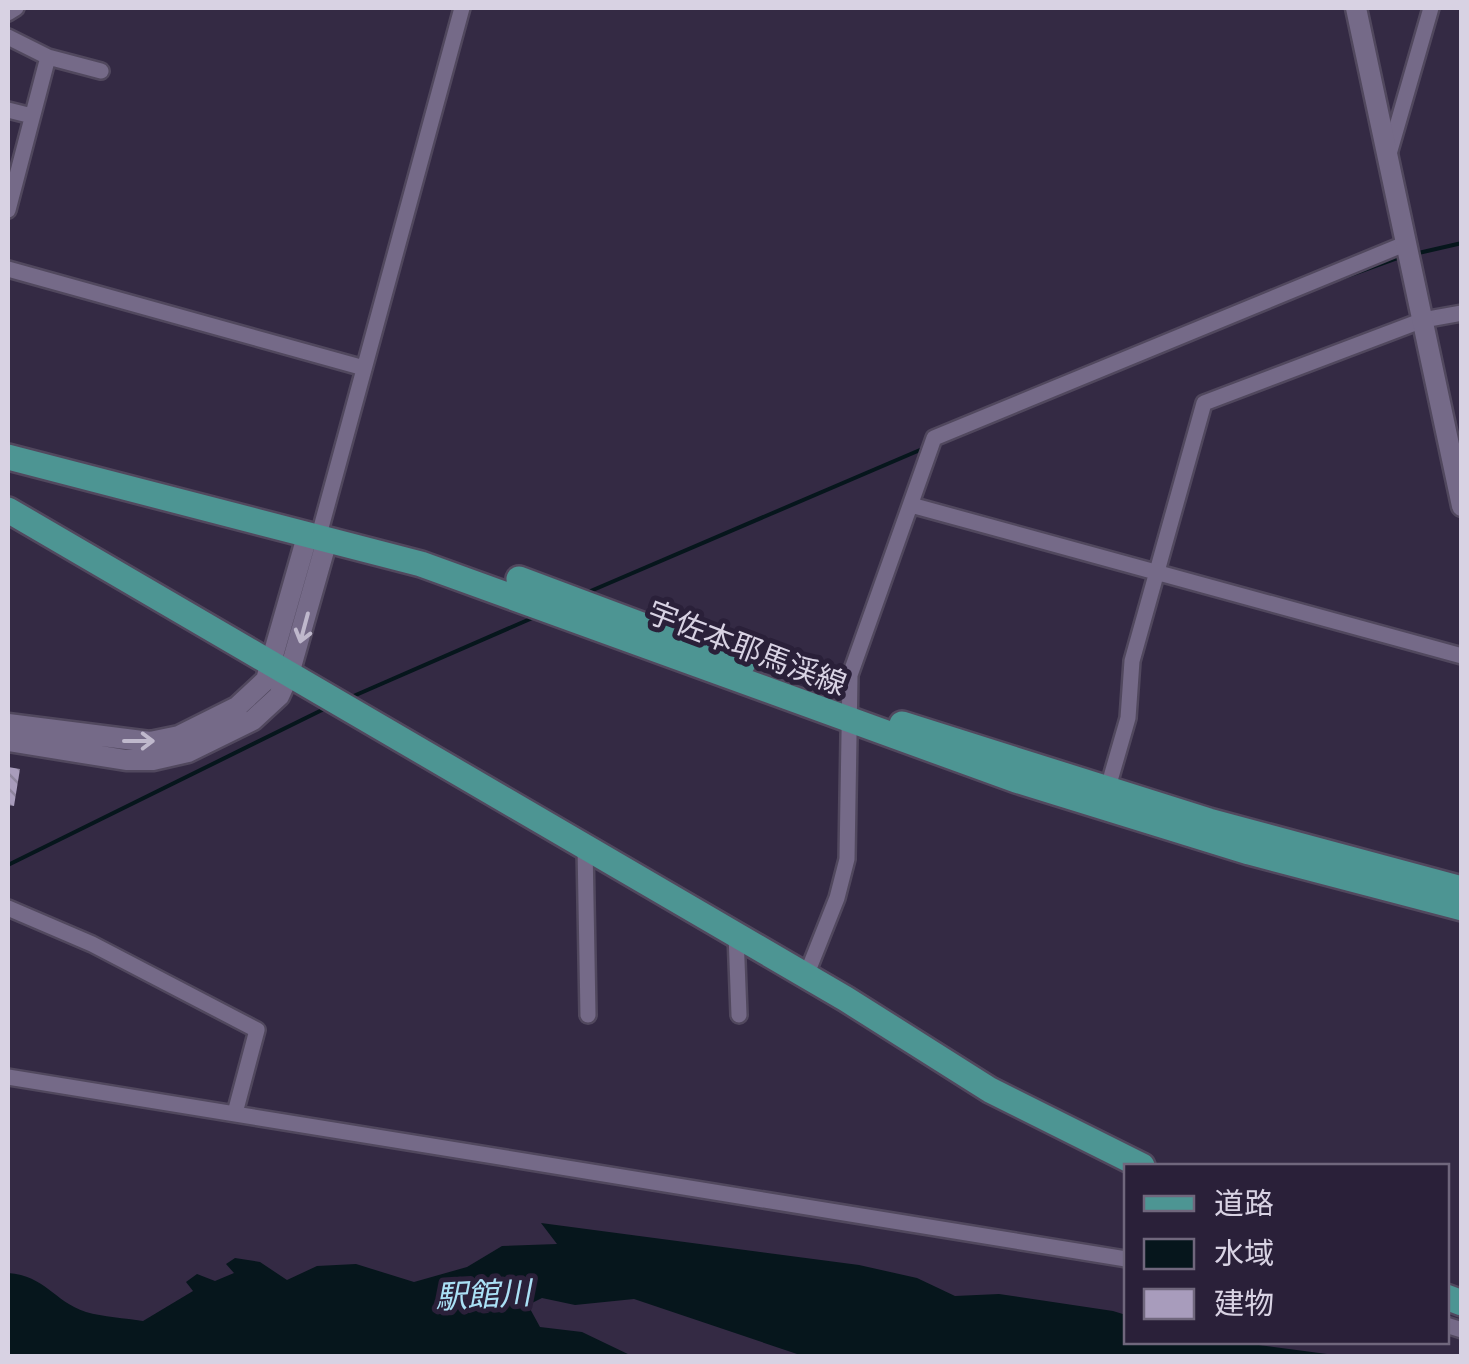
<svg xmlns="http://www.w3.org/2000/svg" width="1469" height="1364" font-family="'Work Sans','Noto Sans JP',sans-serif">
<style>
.water{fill:#06161c}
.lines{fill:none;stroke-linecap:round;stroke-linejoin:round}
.stream{stroke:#06161c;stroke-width:4}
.building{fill:url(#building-back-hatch)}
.minor-casing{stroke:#51485e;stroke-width:20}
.tertiary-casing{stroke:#51485e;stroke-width:25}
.primary-casing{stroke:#51485e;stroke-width:30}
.minor{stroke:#756a88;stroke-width:15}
.tertiary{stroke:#756a88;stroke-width:20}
.primary{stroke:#4d9593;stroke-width:25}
.oneway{stroke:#bfb8cc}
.labels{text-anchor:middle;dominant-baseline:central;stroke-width:10;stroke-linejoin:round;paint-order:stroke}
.street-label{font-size:30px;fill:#d8d2e3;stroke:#2a2039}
.water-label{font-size:32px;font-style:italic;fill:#aae0f5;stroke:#2a2039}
</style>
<defs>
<pattern id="building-back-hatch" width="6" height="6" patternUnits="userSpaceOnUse" patternTransform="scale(2.5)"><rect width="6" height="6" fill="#a89cbc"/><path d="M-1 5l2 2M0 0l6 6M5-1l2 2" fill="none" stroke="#8e859e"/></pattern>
</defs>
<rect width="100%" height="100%" fill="#342a44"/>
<!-- water -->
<path class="water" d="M541,1223L859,1265L917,1278L955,1296L999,1294L1113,1311L1126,1315V1342H1236L1342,1356H803L634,1299L575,1305L542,1298L528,1305L540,1327L582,1332L632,1356H8V1273C46,1276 53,1301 86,1312C103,1317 125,1318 143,1321L193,1291L186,1282L197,1274L215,1281L234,1273L226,1264L235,1258L260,1262L287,1280L317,1266L356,1264L414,1282L467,1267L502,1246L557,1244Z"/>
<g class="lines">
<!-- stream -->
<path class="stream" d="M1414,254L1462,243
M1339,279L1400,257
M586,593L927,447
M349,698L537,616
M8,865L326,708"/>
</g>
<!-- building -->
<path class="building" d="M8,767L20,769L14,806L8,805Z"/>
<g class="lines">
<defs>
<path id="minor" d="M8,13L16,8
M8,37L48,57L101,71
M8,110L32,116
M1389,154L1431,8
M8,210L48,57
M8,269L364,368
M911,505L1462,656
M319,535L462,8
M1107,791L1128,718L1132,661L1204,403L1423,320L1462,313
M585,846L588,1015
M8,908L92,944L257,1030L235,1113
M736,934L739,1015
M806,976L837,898L847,859L850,675L934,438L1407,243
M8,1077L1126,1259
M1446,1325L1462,1330"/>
<path id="tertiary" d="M1356,8L1462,506
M8,724L150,742L179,736L237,707L266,680L306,540L319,535L325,547L289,674L279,696L253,720L188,752L153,760H126L8,741"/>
<path id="primary" d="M8,457L421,564L1016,780L1249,852L1462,908
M8,510L846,999L990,1090L1142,1166
M519,579L743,663
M902,724L1209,821L1462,889
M1446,1297L1462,1303"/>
</defs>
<!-- minor casing -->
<use href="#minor" class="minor-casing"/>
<!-- tertiary casing -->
<use href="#tertiary" class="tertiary-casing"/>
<!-- primary casing -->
<use href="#primary" class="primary-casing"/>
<!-- minor -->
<use href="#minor" class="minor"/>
<!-- tertiary -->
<use href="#tertiary" class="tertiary"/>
<!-- primary -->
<use href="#primary" class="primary"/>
</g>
<!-- one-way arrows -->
<defs><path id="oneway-shaft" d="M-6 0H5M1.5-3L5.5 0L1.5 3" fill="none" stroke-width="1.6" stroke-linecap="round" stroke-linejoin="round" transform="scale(2.5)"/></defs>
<g class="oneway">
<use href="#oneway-shaft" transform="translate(304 628) rotate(105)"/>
<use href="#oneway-shaft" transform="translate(139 741)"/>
</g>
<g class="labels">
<!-- street labels -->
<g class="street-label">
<text transform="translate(747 648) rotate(21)">宇佐本耶馬渓線</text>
</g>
<!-- water labels -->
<g class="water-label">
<text transform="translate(483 1295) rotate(-3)">駅館川</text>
</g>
</g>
<!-- border -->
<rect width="1469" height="1364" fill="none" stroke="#d8d2e3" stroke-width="20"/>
<!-- legend -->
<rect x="1124" y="1164" width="325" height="180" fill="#2a2039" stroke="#70677d" stroke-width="2.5"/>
<rect x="1144" y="1196" width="50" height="15" fill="#4d9593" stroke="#70677d" stroke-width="2.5"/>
<text x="1214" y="1214" font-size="30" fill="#d8d2e3">道路</text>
<rect x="1144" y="1239" width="50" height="30" fill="#06161c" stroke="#70677d" stroke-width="2.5"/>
<text x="1214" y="1264" font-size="30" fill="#d8d2e3">水域</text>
<rect x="1144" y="1289" width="50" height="30" fill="#a89cbc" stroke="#70677d" stroke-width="2.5"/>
<text x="1214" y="1314" font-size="30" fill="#d8d2e3">建物</text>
</svg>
